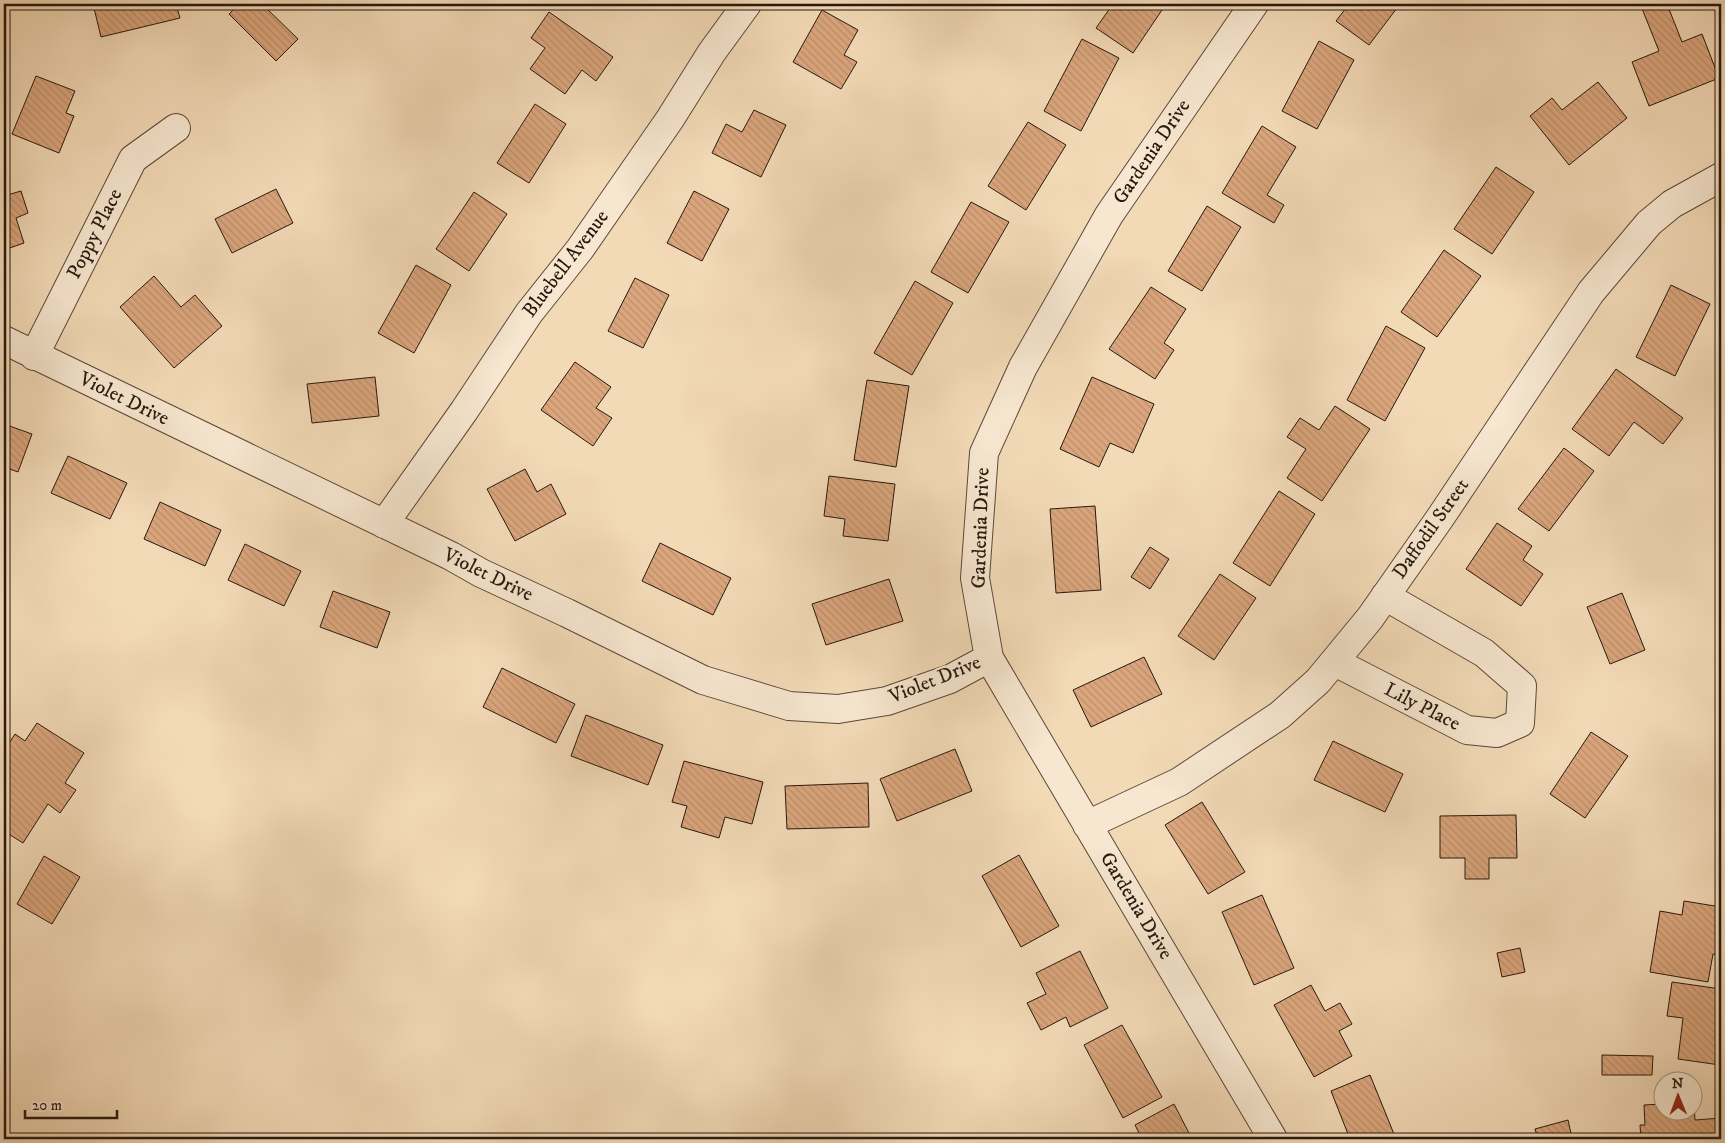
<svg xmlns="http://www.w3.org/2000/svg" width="1725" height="1143" font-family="'IM FELL DW Pica',serif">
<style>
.building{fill:url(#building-back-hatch);stroke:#27180e}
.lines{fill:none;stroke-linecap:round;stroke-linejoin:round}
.minor-casing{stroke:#5a4838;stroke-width:30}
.minor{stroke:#f7e7d0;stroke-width:28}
.labels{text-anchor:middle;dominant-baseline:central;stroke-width:4.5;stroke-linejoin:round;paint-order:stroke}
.street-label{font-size:20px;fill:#27180e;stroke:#f7e7d0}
</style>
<defs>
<pattern id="building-back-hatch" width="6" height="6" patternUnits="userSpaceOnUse" patternTransform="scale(1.25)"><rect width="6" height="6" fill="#dba67d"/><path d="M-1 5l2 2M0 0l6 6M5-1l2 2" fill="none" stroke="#bc8e6b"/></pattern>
</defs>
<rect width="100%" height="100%" fill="#f3dab7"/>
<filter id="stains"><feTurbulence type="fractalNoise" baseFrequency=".004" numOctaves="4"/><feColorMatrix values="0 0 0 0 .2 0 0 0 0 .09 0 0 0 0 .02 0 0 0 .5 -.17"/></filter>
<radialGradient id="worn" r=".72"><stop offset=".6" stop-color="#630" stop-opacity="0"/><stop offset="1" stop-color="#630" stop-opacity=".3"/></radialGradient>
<!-- building -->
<path class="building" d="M93,4H176L180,18L101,37Z
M239,4H262L298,39L276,61L229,14Z
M595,4H638V9H595Z
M1113,4H1166L1133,53L1096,28Z
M1349,4H1400L1369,45L1336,21Z
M1647,4H1667L1682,42L1702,34L1719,78L1649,106L1632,62L1659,51L1641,6Z
M822,10L858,30L844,55L857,62L841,89L793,62Z
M549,12L613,57L596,81L582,70L565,94L530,69L545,48L531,38Z
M1082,39L1119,58L1081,131L1044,111Z
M1319,41L1354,60L1317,129L1282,111Z
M36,76L75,91L66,113L74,116L59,153L12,134Z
M1598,82L1627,118L1569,165L1530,116L1552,98L1562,110Z
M535,104L566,124L529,183L497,163Z
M754,110L786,125L761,177L712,153L726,124L742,132Z
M1028,122L1066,145L1026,210L988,186Z
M1262,126L1296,147L1267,195L1284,205L1274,223L1222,193Z
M1496,167L1534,192L1492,254L1454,229Z
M276,189L293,223L232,253L215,219Z
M21,191L28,213L16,218L24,243L4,250V196Z
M694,191L729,209L702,261L667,243Z
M474,192L507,214L469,271L436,249Z
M971,202L1009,222L968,293L931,272Z
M1207,206L1241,227L1202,291L1168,271Z
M1444,250L1481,276L1437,337L1401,312Z
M416,265L451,285L414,353L378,333Z
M154,276L181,307L195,295L222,326L174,368L120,307Z
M635,278L669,295L643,348L608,331Z
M915,281L953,303L912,375L874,353Z
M1671,285L1710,304L1675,376L1636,357Z
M1151,287L1186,309L1164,343L1174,350L1155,379L1109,349Z
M1386,326L1425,348L1385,421L1347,400Z
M575,362L611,387L596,408L612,418L593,446L541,410Z
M1616,369L1683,418L1663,444L1634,422L1609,456L1572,429Z
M375,377L379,416L312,423L307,384Z
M1092,377L1154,404L1133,453L1110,443L1099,467L1060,449Z
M867,380L909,386L896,467L854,460Z
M1335,406L1370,429L1322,501L1287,478L1306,449L1287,437L1300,418L1319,430Z
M4,424L32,434L18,472L4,467Z
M1564,448L1594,471L1549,531L1518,509Z
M68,456L127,483L110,519L51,493Z
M525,469L537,492L551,484L566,514L515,541L487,489Z
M829,476L895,484L888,541L843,536L845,519L824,516Z
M1279,491L1315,514L1270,586L1233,563Z
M160,502L221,530L205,566L144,539Z
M1095,506L1101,590L1056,593L1050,509Z
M1497,523L1532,546L1523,560L1543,574L1521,606L1466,569Z
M660,543L731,578L713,615L642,581Z
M245,544L301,571L284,606L228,580Z
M1150,547L1169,559L1150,589L1131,577Z
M1220,574L1256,598L1214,660L1178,636Z
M889,579L903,621L826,645L812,604Z
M333,591L390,612L377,648L320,627Z
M1622,593L1645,650L1610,664L1587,607Z
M1144,657L1162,694L1091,727L1073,690Z
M502,668L575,704L556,743L483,707Z
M586,715L663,745L648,785L571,756Z
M37,723L84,753L65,783L76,790L60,813L48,804L23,843L4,831V751L15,734L25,741Z
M1591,732L1628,756L1585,818L1550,794Z
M1333,741L1403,774L1385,812L1314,780Z
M955,749L972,791L897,821L880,779Z
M684,761L763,782L752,824L725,817L719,838L681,827L687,806L672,802Z
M868,783L869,827L787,829L785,786Z
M1202,802L1245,872L1208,894L1165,825Z
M1516,815L1517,858H1489V879H1465V858H1440V816Z
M1019,855L1059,926L1021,947L982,876Z
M44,856L80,877L52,924L17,904Z
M1262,895L1294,968L1254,985L1222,912Z
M1684,901L1721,907V955L1713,954L1708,982L1650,972L1660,911L1682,915Z
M1520,948L1525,972L1502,977L1497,953Z
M1080,951L1108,1008L1070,1027L1066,1017L1041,1030L1027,1003L1046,994L1036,973Z
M1672,982L1721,989L1720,1065L1678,1059L1683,1018L1667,1016Z
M1311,985L1325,1011L1340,1003L1352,1024L1339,1031L1352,1056L1314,1077L1274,1005Z
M1122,1025L1162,1097L1123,1118L1084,1045Z
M1602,1055L1653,1056L1652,1075H1602Z
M1370,1075L1396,1139H1350L1331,1091Z
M1692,1103H1694L1695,1120L1721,1118V1139H1641L1640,1125H1645L1644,1105L1662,1104V1110H1692Z
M1174,1104L1192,1139H1142L1135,1125Z
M1568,1120L1572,1138L1589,1134L1590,1139H1538L1535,1129Z"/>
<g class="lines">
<defs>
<path id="minor" d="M1254,4L1109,215L1023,367L984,453L975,578L989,658L1273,1139
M4,340L451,556L481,573L567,613L703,680L789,706L838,709L887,701L950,679L989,658
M34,356L133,159L176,128
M384,524L464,411L529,313L580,249L670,119L712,52L747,4
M1335,662L1467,730L1497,733L1520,723L1522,686L1484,653L1385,596
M1087,825L1179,782L1280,715L1318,681L1370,618L1440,518L1591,292L1649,223L1672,204L1721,177"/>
</defs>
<!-- minor casing -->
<use href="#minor" class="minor-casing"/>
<!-- minor -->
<use href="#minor" class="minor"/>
</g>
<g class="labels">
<!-- street labels -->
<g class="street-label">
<text transform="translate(1152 152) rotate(-56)">Gardenia Drive</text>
<text transform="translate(95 234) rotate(-63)">Poppy Place</text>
<text transform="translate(566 264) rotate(-53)">Bluebell Avenue</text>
<text transform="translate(124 399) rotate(26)">Violet Drive</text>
<text transform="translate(981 528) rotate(-88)">Gardenia Drive</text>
<text transform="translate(1431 529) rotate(-55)">Daffodil Street</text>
<text transform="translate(488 575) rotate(26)">Violet Drive</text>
<text transform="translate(935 680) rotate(-22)">Violet Drive</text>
<text transform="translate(1422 707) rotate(27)">Lily Place</text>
<text transform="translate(1136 906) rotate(59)">Gardenia Drive</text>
</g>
</g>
<!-- margin -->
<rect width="1725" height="1143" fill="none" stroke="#f3dab7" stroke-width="20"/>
<rect x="5" y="5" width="1715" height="1133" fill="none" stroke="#27180e" stroke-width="2.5"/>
<rect x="10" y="10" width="1705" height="1123" fill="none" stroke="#27180e"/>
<!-- north arrow -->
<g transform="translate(1678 1096) rotate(359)"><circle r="24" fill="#f7e7d0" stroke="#a49482"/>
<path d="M0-4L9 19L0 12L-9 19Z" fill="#8f2418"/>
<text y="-8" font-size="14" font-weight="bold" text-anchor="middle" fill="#27180e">N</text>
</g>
<!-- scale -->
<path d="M25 1110v8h92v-8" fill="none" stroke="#27180e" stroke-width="2.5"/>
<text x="32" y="1110" font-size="15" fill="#27180e" stroke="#f7e7d0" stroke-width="4" paint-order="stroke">20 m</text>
<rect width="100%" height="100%" filter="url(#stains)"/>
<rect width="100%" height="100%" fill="url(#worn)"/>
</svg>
